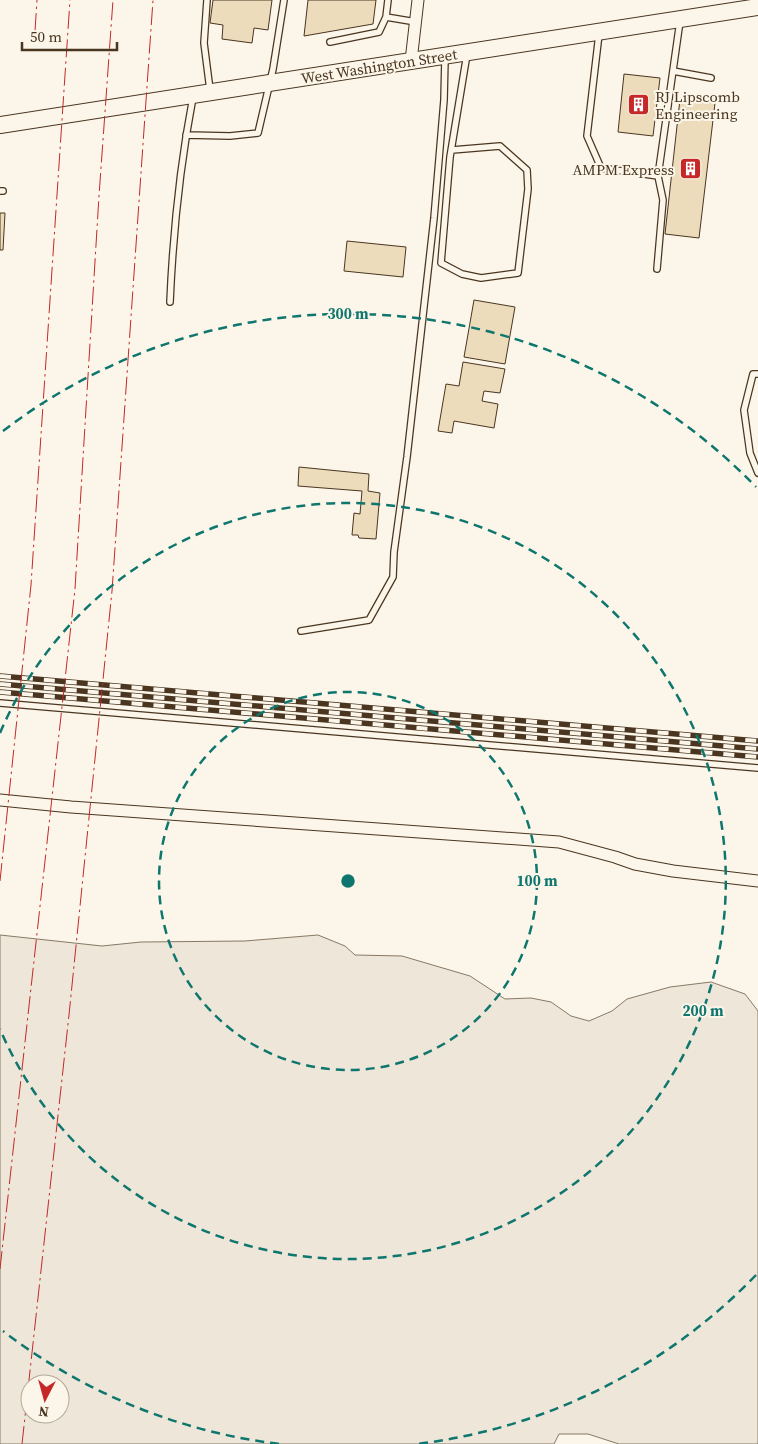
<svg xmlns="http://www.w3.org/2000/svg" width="758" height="1444" font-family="'Source Serif 4',serif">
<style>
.green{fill:#ede6d9;stroke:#887966;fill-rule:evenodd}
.building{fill:#ecdcbc;stroke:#4a3520}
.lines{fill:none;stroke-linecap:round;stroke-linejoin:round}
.service-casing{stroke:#4a3520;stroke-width:8}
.minor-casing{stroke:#4a3520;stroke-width:13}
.secondary-casing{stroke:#4a3520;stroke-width:18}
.service{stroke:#fbf6e9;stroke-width:5.5}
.minor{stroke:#fbf6e9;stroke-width:11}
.secondary{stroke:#fbf6e9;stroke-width:16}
.rail-casing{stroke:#4a3520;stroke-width:5.5}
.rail{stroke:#fbf6e9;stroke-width:4;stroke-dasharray:11;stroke-linecap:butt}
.power{stroke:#c62828;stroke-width:1;stroke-dasharray:18 4 2.5 4;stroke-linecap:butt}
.ring{fill:none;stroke:#0f766e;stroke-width:2.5;stroke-dasharray:9 6}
.labels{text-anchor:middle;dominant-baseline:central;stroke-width:4;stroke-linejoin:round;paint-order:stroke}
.street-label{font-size:15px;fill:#4a3520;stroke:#fbf6e9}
.poi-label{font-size:15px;fill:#4a3520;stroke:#fbf6e9;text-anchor:start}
.centre{fill:#0f766e;stroke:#fbf6e9;stroke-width:2.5}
.ring-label{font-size:15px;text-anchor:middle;font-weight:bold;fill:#0f766e;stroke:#fbf6e9;stroke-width:4;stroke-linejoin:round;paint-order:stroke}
</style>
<rect width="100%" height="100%" fill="#fbf6e9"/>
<!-- green -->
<path class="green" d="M0,935L102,946L141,942L245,941L318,935L345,946L355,955L402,956L470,976L505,999L531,998L551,1002L571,1016L589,1021L612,1011L627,999L670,987L711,982L745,994L758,1011V1444H619L588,1434H559L554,1444H0ZM30,1384H60V1414H30Z"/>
<!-- building -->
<path class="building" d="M213,0H272L268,30L254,28L252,43L222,39L223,25L210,23Z
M308,0H376L373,24L304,36Z
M624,74L660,78L653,136L618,132Z
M680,99L715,103L699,238L665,234Z
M0,213H5L3,250H0Z
M347,241L406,247L403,277L344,271Z
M474,300L515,307L505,364L464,357Z
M463,362L505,369L500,393L484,391L482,401L498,404L494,428L454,421L452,433L438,431L446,384L459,386Z
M299,467L369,474L368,491L380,493L376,539L359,538L358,535H352L354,513L360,514L362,491L298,486Z"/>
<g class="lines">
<defs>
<path id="service" d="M207,0L204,43L210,90
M388,0L386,17L416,22
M599,34L587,136L601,168L658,176L680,21
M330,42L379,32L386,17
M673,71L711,78
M186,135L230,136L258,133L273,69L284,0
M452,150L500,146L527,170L528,189L518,273L481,278L462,274L441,263L450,157L467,54
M0,191H3
M657,269L663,200L658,176
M170,302C173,233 180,165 193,97
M758,374H753L744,410L750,453L758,473
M301,631L369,620L393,577L394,552L407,457L434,218L444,100L445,58
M0,703L758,768"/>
<path id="minor" d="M411,61L418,0
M0,800L71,807L559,842L615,857L635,864L673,871L758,881"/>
<path id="secondary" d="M0,125L758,7"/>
</defs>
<!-- service casing -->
<use href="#service" class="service-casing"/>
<!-- minor casing -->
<use href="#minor" class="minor-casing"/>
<!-- secondary casing -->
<use href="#secondary" class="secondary-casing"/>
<!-- service -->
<use href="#service" class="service"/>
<!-- minor -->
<use href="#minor" class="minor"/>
<!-- secondary -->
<use href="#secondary" class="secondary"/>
<defs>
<path id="rail" d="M0,676L758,741
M0,684L758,749
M0,692L758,757"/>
</defs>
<!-- rail casing -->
<use href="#rail" class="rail-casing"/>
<!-- rail -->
<use href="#rail" class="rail"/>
<!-- power -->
<path class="power" d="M35,31L37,0
M0,881L31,585L70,0
M0,1269L75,589L99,196L113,0
M22,1444L69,1015L112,591L153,0"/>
</g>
<!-- distance rings -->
<g class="ring">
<circle cx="348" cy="881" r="189"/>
<path d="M0 733A378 378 0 1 1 0 1029"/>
<path d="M756 1275A567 567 0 0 1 417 1444M279 1444A567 567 0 0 1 3 1331M3 431A567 567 0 0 1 756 487"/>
</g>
<!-- icons -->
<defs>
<symbol id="building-square" viewBox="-11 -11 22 22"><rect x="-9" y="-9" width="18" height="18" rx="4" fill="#c62828" stroke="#fbf6e9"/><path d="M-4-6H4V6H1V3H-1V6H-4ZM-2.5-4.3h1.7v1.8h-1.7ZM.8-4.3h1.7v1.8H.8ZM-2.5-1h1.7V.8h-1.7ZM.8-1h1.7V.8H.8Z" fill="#fff"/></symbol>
</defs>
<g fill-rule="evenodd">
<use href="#building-square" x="626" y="92" width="25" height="25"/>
<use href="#building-square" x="678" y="156" width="25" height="25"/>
</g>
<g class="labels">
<!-- street labels -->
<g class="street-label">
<text transform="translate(379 66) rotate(-9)">West Washington Street</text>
</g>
<!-- poi labels -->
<g class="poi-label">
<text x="655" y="96">RJ Lipscomb<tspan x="655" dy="17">Engineering</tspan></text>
<text x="674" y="169" text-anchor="end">AMPM Express</text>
</g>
</g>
<circle cx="348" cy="881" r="8" class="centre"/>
<g class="ring-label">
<text x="348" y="319">300 m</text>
<text x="537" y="886">100 m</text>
<text x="703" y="1016">200 m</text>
</g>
<!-- north arrow -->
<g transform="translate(45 1399) rotate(186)"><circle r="24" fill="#fbf6e9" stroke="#b4a999"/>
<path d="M0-4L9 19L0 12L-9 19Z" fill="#c62828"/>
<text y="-8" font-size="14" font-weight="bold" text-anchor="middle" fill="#4a3520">N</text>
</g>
<!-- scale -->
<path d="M22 42v8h95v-8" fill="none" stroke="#4a3520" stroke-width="2.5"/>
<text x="30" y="42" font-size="15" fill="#4a3520" stroke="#fbf6e9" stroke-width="4" paint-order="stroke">50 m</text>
</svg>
